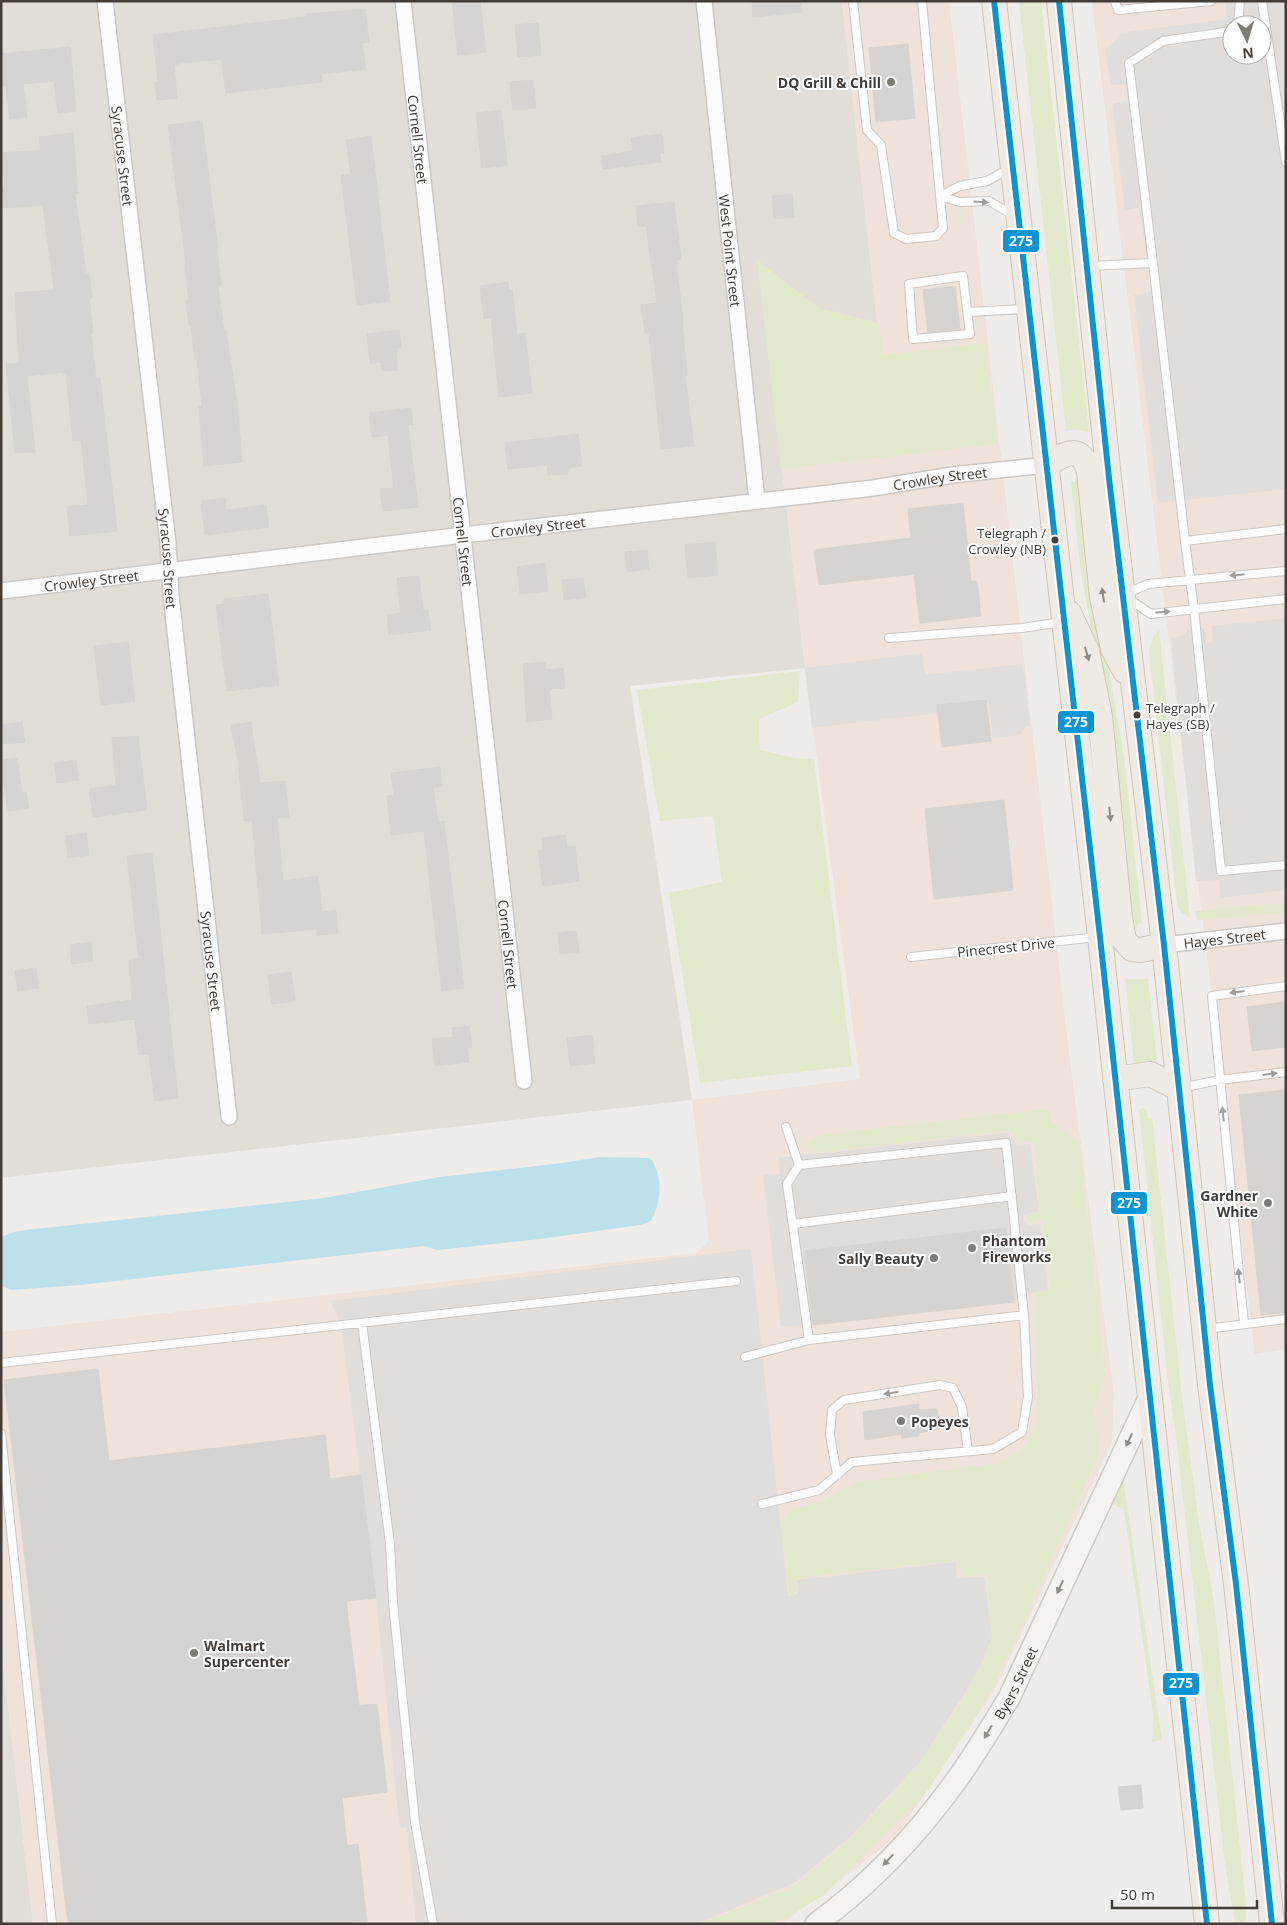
<svg xmlns="http://www.w3.org/2000/svg" width="1287" height="1925" font-family="'Open Sans',sans-serif">
<style>
.residential{fill:#e3ddd7}
.commercial{fill:#eee2da;fill-rule:evenodd}
.green{fill:#e2e8cb}
.parking{fill:#e0ddda;fill-rule:evenodd}
.water{fill:#bce1ea}
.building{fill:#d7d3d0;stroke:#d7d3cf}
.lines{fill:none;stroke-linecap:round;stroke-linejoin:round}
.lane-casing{stroke:#ccc8c5;stroke-width:10}
.street-casing{stroke:#ccc8c5;stroke-width:18}
.secondary-casing{stroke:#cfc9c2;stroke-width:24}
.primary-casing{stroke:#d0c4b8;stroke-width:26}
.lane{stroke:#fdfcfc;stroke-width:8}
.street{stroke:#fdfcfc;stroke-width:15}
.secondary{stroke:#f5f2ef;stroke-width:21}
.primary{stroke:#f0eae4;stroke-width:24}
.bus-1-casing{stroke:#fff;stroke-width:10}
.bus-1{stroke:#0696d7;stroke-width:6}
.oneway{fill:#a09c99}
.oneway2{fill:#918a84}
.oneway3{fill:#948e89}
.poi-dot{fill:#807a75;stroke:#fff;stroke-width:2}
.bus-dot{fill:#443c36;stroke:#fff;stroke-width:2}
.labels{text-anchor:middle;dominant-baseline:central;stroke-width:4;stroke-linejoin:round;paint-order:stroke}
.bus-label{font-size:13px;fill:#443c36;stroke:#fff;text-anchor:end}
.poi-label{font-size:14px;font-weight:bold;fill:#443c36;stroke:#fff;text-anchor:end}
.street-label{font-size:14px;fill:#443c36;stroke:#fff}
.line-badge{stroke:#fff;stroke-width:2}
.badge-label{font-size:14px;text-anchor:middle;font-weight:bold;fill:#fff}
</style>
<rect width="100%" height="100%" fill="#efece9"/>
<!-- residential -->
<path class="residential" d="M1,1H842L891,449L781,461L805,668L630,686L692,1100L1,1178Z
M1,1645L33,1924H1Z"/>
<!-- commercial -->
<path class="commercial" d="M842,1H949L1069,1054L1114,1394L1112,1442L994,1691L895,1838L782,1924H33L1,1645V1332L697,1253L709,1241L692,1100L860,1079L805,668L781,461L891,449Z
M1092,1H1286V1349L1255,1354ZM1232,25H1262V55H1232Z"/>
<!-- green -->
<path class="green" d="M1019,1H1041L1089,432L1078,430L1066,431Z
M757,260L819,308L879,323L883,355L985,343L997,444L781,469Z
M1075,478L1079,481L1096,596L1124,757L1142,923L1137,924L1136,932L1134,918L1129,919L1107,719L1081,572L1071,482L1075,481Z
M1159,630L1160,639L1190,918L1181,912L1177,904L1149,651L1153,637Z
M800,671L798,702L759,719L760,750L795,758L814,759L852,1066L700,1083L669,893L722,882L713,816L660,821L637,690Z
M1286,903V913L1197,920L1195,911Z
M1125,979H1148L1157,1063L1134,1064Z
M1143,1108L1147,1113L1148,1118H1152L1182,1397L1199,1523L1214,1602L1246,1905V1924H1235L1225,1865L1176,1436L1168,1382L1139,1110Z
M1049,1109L1052,1122L1079,1143L1105,1375L1094,1408L1098,1448L1097,1459L992,1690L928,1790L824,1895L775,1924H699L783,1891L802,1881L859,1831L915,1768L958,1708L986,1657L992,1634L987,1575L962,1576L958,1560L796,1578V1594L792,1596L790,1595L782,1534V1522L787,1512L795,1508L823,1501L853,1484L859,1482L998,1463C1018,1455 1030,1443 1037,1423L1036,1293L1050,1290L1042,1220L1027,1221L1026,1217L1028,1214L1041,1212L1034,1142L1019,1143L1013,1134L1006,1131L813,1153L809,1150L807,1143L811,1138L821,1135Z
M1123,1477L1162,1740L1152,1742L1153,1714L1124,1510L1110,1502Z"/>
<!-- parking -->
<path class="parking" d="M1226,1H1286V489L1158,503L1134,295L1150,292L1152,288L1139,209L1136,208L1125,210L1112,104L1128,101L1126,87L1124,84L1111,85L1105,50L1119,37L1120,33L1226,19ZM1232,25H1262V55H1232Z
M1286,618V890L1221,898L1219,880L1196,881L1171,638L1186,635L1187,629L1204,628L1207,643H1211L1213,640L1212,626Z
M922,653L925,675L1023,664L1030,726L1025,727L1020,735L993,738L988,699L937,705L938,713L812,728L805,668Z
M1007,1133L1018,1145L1030,1144L1039,1211L1023,1215L1024,1223L1029,1225L1040,1224L1048,1290L1034,1292L1014,1302L1006,1229L805,1251L813,1325L781,1326L763,1175L780,1174L778,1158Z
M751,1249L788,1596H793L798,1594L797,1580L956,1562L957,1578L984,1577L992,1637L981,1665L963,1696L919,1763L849,1838L794,1883L696,1924H416L407,1827L401,1828L399,1823L376,1598L341,1325L331,1301Z"/>
<!-- water -->
<path class="water" d="M599,1157L650,1158C664,1176 661,1203 651,1221L640,1225L540,1239L438,1250L424,1246L80,1285L11,1290L2,1286L1,1283V1237L17,1231L324,1198L440,1177L562,1163Z"/>
<!-- building -->
<path class="building" d="M452,1H480L486,52L458,55Z
M752,1H801L802,12L753,17Z
M365,9L369,42L362,43L366,69L321,74L322,82L226,93L221,59L181,63L174,65L177,98L157,100L155,82H158L153,35L306,17V14Z
M538,23L541,55L518,57L515,25Z
M908,44L915,118L876,122L869,48Z
M70,47L76,111L58,113L54,81L23,84L27,117L10,119L6,86H1V54Z
M533,80L536,108L513,110L510,82Z
M501,110L507,165L482,168L476,113Z
M202,121L218,251H217L221,285L218,286L224,331H226L237,403L242,462L204,466L199,407L202,406L197,359L195,360L191,325H189L186,301H189L185,265L186,264L168,125Z
M73,133L78,193H75L86,274L89,273L92,298H89L93,333H91L96,379L100,378L117,531L70,536L67,507L88,505L81,440L73,441L66,374H63V372L27,376L35,452L15,453L6,364L19,363L15,293L54,290L43,205L4,208L2,188H5L2,153L41,150L39,137Z
M662,134L664,153H660L661,162L603,169L601,156L633,151L631,138Z
M371,136L390,301L357,305L341,175L351,174L346,140Z
M792,194L794,217L774,219L772,196Z
M674,202L681,259L676,260L683,321L682,322L687,375H685L694,446L661,449L649,332L645,333L641,305L657,303L646,226L638,227L636,206Z
M508,282L509,290H512L517,334L525,333L532,393L499,397L491,318L484,319L480,286Z
M955,286L960,329L928,332L923,290Z
M399,330L401,348H396L398,370L382,371L381,362L370,364L367,334Z
M411,408L413,424L408,425L418,507L383,511L380,489L394,488L388,435L372,437L369,413Z
M578,434L582,466L568,468V474L548,475L547,465L508,469L505,443Z
M225,498L226,510L266,505L269,527L205,535L201,501Z
M963,503L971,581H977L981,616L920,623L914,574L819,585L814,550L911,538L908,509Z
M715,542L718,575L688,578L685,545Z
M647,550L649,569L627,572L625,552Z
M545,563L548,591L520,594L517,567Z
M419,576L423,611L428,610L431,630L389,635L387,615L401,613L397,578Z
M583,578L586,597L564,600L562,580Z
M268,594L279,685L227,691L216,605L224,604V599Z
M128,642L135,701L101,705L94,646Z
M545,662L546,670L563,668L565,688L549,689L552,719L527,722L523,664Z
M986,700L991,741L942,747L937,705Z
M22,722L25,742L3,744L1,725Z
M251,722L260,783L285,781L289,817L277,818L283,881L318,876L322,912L336,910L338,933L317,935V929L262,934L252,820L244,821L238,761L231,725Z
M138,736L147,810L93,817L89,789L116,785L112,738Z
M17,758L22,793L26,792L29,808L8,811L3,780H1V760Z
M76,760L79,780L57,783L55,763Z
M440,767L442,786L433,788L438,822L444,821L464,988L442,991L424,831L391,835L387,796L394,795L391,773Z
M1004,800L1013,890L934,899L925,809Z
M86,833L89,855L68,858L65,836Z
M565,835L567,847L575,846L579,881L543,886L538,851L543,850L542,838Z
M152,853L178,1098L155,1101L149,1054L139,1055L135,1019L89,1024L87,1006L132,1000L129,961L139,959L127,856Z
M576,931L579,952L560,954L558,933Z
M91,942L93,961L72,964L70,945Z
M36,968L39,988L18,991L15,971Z
M291,972L295,1001L272,1004L268,975Z
M1286,1002V1047L1252,1051L1247,1007Z
M469,1026L472,1047L467,1048L469,1062L435,1066L432,1039L453,1037L452,1028Z
M592,1035L595,1063L570,1066L567,1038Z
M1286,1090V1312L1261,1315L1239,1095Z
M1006,1228L1014,1302L813,1325L805,1251Z
M98,1369L109,1461L325,1435L330,1479L361,1475L376,1598L346,1601L359,1706L377,1704L387,1792L342,1798L347,1846L358,1844L367,1922L68,1924L4,1380Z
M919,1404V1410L937,1409L940,1429L919,1433V1436L902,1438L901,1434L865,1440L863,1412Z
M1141,1785L1143,1808L1121,1810L1118,1787Z"/>
<g class="lines">
<defs>
<path id="lane" d="M853,1L867,130L881,145L894,233L906,239L936,236L943,228L922,1
M1115,1L1118,10L1211,1
M1262,1L1286,162
M1238,25L1240,1
M940,196L960,202L989,201L1013,215
M940,196L960,186L987,181L1009,169
M1153,263L1129,63L1163,41L1232,31
M1089,266L1153,263L1185,541L1286,529
M963,276L970,334L913,339L909,284Z
M968,312L1025,309
M1185,541L1194,609L1221,871L1286,865
M1286,571L1148,584L1123,595L1151,614L1286,599
M889,638L1022,628L1062,622
M911,957L1098,937
M1181,1088L1219,1080L1286,1072
M786,1127L799,1165L1006,1143L1024,1315
M799,1165L787,1184L809,1340
M793,1224L1012,1196
M362,1323L390,1544L393,1602L415,1822L433,1924
M1244,1324L1212,996L1286,986
M1206,1329L1286,1319
M745,1357L809,1340L1024,1315L1028,1397L1022,1432L993,1449L852,1462L819,1490L762,1504
M1,1363L736,1281
M1,1434L52,1924
M837,1475L830,1435L832,1410L844,1400L940,1385L953,1388L962,1407L968,1451"/>
<g id="street">
<path id="s1" d="M105,1L168,543L171,595L229,1117"/>
<path id="s2" d="M403,1L524,1081"/>
<path id="s3" d="M704,1L757,500"/>
<path id="s4" d="M1,591L463,535L873,488L952,475L1046,465"/>
<path id="s5" d="M1164,945L1286,931"/>
</g>
<g id="secondary">
<path id="s6" d="M816,1924C868,1886 915,1837 953,1785C973,1758 991,1728 1009,1698L1150,1396"/>
</g>
<path id="primary" d="M994,1L1100,937L1207,1924
M1059,1L1109,478L1164,945L1210,1385L1236,1584L1272,1924
M1046,465C1067,452 1081,444 1089,472L1102,597L1113,649L1125,671
M1069,613L1087,651L1100,716L1120,918L1124,940L1132,949L1141,950L1164,945
M1115,1079L1150,1074L1178,1088"/>
</defs>
<!-- lane casing -->
<use href="#lane" class="lane-casing"/>
<!-- street casing -->
<use href="#street" class="street-casing"/>
<!-- secondary casing -->
<use href="#secondary" class="secondary-casing"/>
<!-- primary casing -->
<use href="#primary" class="primary-casing"/>
<!-- lane -->
<use href="#lane" class="lane"/>
<!-- street -->
<use href="#street" class="street"/>
<!-- secondary -->
<use href="#secondary" class="secondary"/>
<!-- primary -->
<use href="#primary" class="primary"/>
<defs>
<path id="bus-1" d="M994,1L1100,937L1207,1924
M1059,1L1109,478L1164,945L1210,1385L1236,1584L1272,1924"/>
</defs>
<!-- bus-1 casing -->
<use href="#bus-1" class="bus-1-casing"/>
<!-- bus-1 -->
<use href="#bus-1" class="bus-1"/>
</g>
<!-- one-way arrows -->
<defs><path id="oneway-solid" d="M-6-.8H1V-3.2L6.5 0L1 3.2V.8H-6Z" transform="scale(1.25)"/></defs>
<g class="oneway">
<use href="#oneway-solid" transform="translate(981 202) rotate(3)"/>
<use href="#oneway-solid" transform="translate(1237 575) rotate(174)"/>
<use href="#oneway-solid" transform="translate(1163 612) rotate(-6)"/>
<use href="#oneway-solid" transform="translate(1237 992) rotate(173)"/>
<use href="#oneway-solid" transform="translate(1270 1074) rotate(-7)"/>
<use href="#oneway-solid" transform="translate(1223 1114) rotate(-96)"/>
<use href="#oneway-solid" transform="translate(1239 1276) rotate(-96)"/>
<use href="#oneway-solid" transform="translate(891 1393) rotate(171)"/>
</g>
<g class="oneway2">
<use href="#oneway-solid" transform="translate(1103 595) rotate(-98)"/>
<use href="#oneway-solid" transform="translate(1087 654) rotate(74)"/>
<use href="#oneway-solid" transform="translate(1110 814) rotate(84)"/>
</g>
<g class="oneway3">
<use href="#oneway-solid" transform="translate(1129 1440) rotate(115)"/>
<use href="#oneway-solid" transform="translate(1060 1587) rotate(115)"/>
<use href="#oneway-solid" transform="translate(988 1732) rotate(121)"/>
<use href="#oneway-solid" transform="translate(888 1860) rotate(133)"/>
</g>
<!-- markers -->
<g class="poi-dot">
<circle cx="891" cy="82" r="5"/>
<circle cx="1268" cy="1203" r="5"/>
<circle cx="972" cy="1248" r="5"/>
<circle cx="934" cy="1258" r="5"/>
<circle cx="901" cy="1421" r="5"/>
<circle cx="194" cy="1653" r="5"/>
</g>
<g class="bus-dot">
<circle cx="1055" cy="540" r="4.5"/>
<circle cx="1137" cy="715" r="4.5"/>
</g>
<g class="labels">
<!-- bus labels -->
<g class="bus-label">
<text x="1046" y="533">Telegraph /<tspan x="1046" dy="16">Crowley (NB)</tspan></text>
<text x="1146" y="708" text-anchor="start">Telegraph /<tspan x="1146" dy="16">Hayes (SB)</tspan></text>
</g>
<!-- poi labels -->
<g class="poi-label">
<text x="881" y="82">DQ Grill &amp; Chill</text>
<text x="1258" y="1195">Gardner<tspan x="1258" dy="16">White</tspan></text>
<text x="982" y="1240" text-anchor="start">Phantom<tspan x="982" dy="16">Fireworks</tspan></text>
<text x="924" y="1258">Sally Beauty</text>
<text x="911" y="1421" text-anchor="start">Popeyes</text>
<text x="204" y="1645" text-anchor="start">Walmart<tspan x="204" dy="16">Supercenter</tspan></text>
</g>
<!-- street labels -->
<g class="street-label">
<text stroke="none"><textPath href="#s2" startOffset="139">Cornell Street</textPath></text>
<text stroke="none"><textPath href="#s1" startOffset="156">Syracuse Street</textPath></text>
<text stroke="none"><textPath href="#s3" startOffset="251">West Point Street</textPath></text>
<text stroke="none"><textPath href="#s4" startOffset="946">Crowley Street</textPath></text>
<text stroke="none"><textPath href="#s4" startOffset="541">Crowley Street</textPath></text>
<text stroke="none"><textPath href="#s2" startOffset="544">Cornell Street</textPath></text>
<text stroke="none"><textPath href="#s1" startOffset="561">Syracuse Street</textPath></text>
<text stroke="none"><textPath href="#s4" startOffset="91">Crowley Street</textPath></text>
<text stroke="none"><textPath href="#s5" startOffset="61">Hayes Street</textPath></text>
<text stroke="none"><textPath href="#s2" startOffset="949">Cornell Street</textPath></text>
<text transform="translate(1006 947) rotate(-6)">Pinecrest Drive</text>
<text stroke="none"><textPath href="#s1" startOffset="966">Syracuse Street</textPath></text>
<text stroke="none"><textPath href="#s6" startOffset="316">Byers Street</textPath></text>
</g>
</g>
<g class="line-badge">
<rect x="1002" y="229" width="38" height="24" rx="5" fill="#0696d7"/>
<rect x="1057" y="710" width="38" height="24" rx="5" fill="#0696d7"/>
<rect x="1110" y="1191" width="38" height="24" rx="5" fill="#0696d7"/>
<rect x="1162" y="1672" width="38" height="24" rx="5" fill="#0696d7"/>
</g>
<g class="badge-label">
<text x="1021" y="246">275</text>
<text x="1076" y="727">275</text>
<text x="1129" y="1208">275</text>
<text x="1181" y="1688">275</text>
</g>
<!-- border -->
<rect width="1287" height="1925" fill="none" stroke="#443c36" stroke-width="5"/>
<!-- north arrow -->
<g transform="translate(1247 40) rotate(175)"><circle r="24" fill="#ffffff" stroke="#b4b1af"/>
<path d="M0-4L9 19L0 12L-9 19Z" fill="#807a75"/>
<text y="-8" font-size="14" font-weight="bold" text-anchor="middle" fill="#443c36">N</text>
</g>
<!-- scale -->
<path d="M1112 1900v8h145v-8" fill="none" stroke="#443c36" stroke-width="2.5"/>
<text x="1120" y="1900" font-size="15" fill="#443c36" stroke="#ffffff" stroke-width="4" paint-order="stroke">50 m</text>
</svg>
